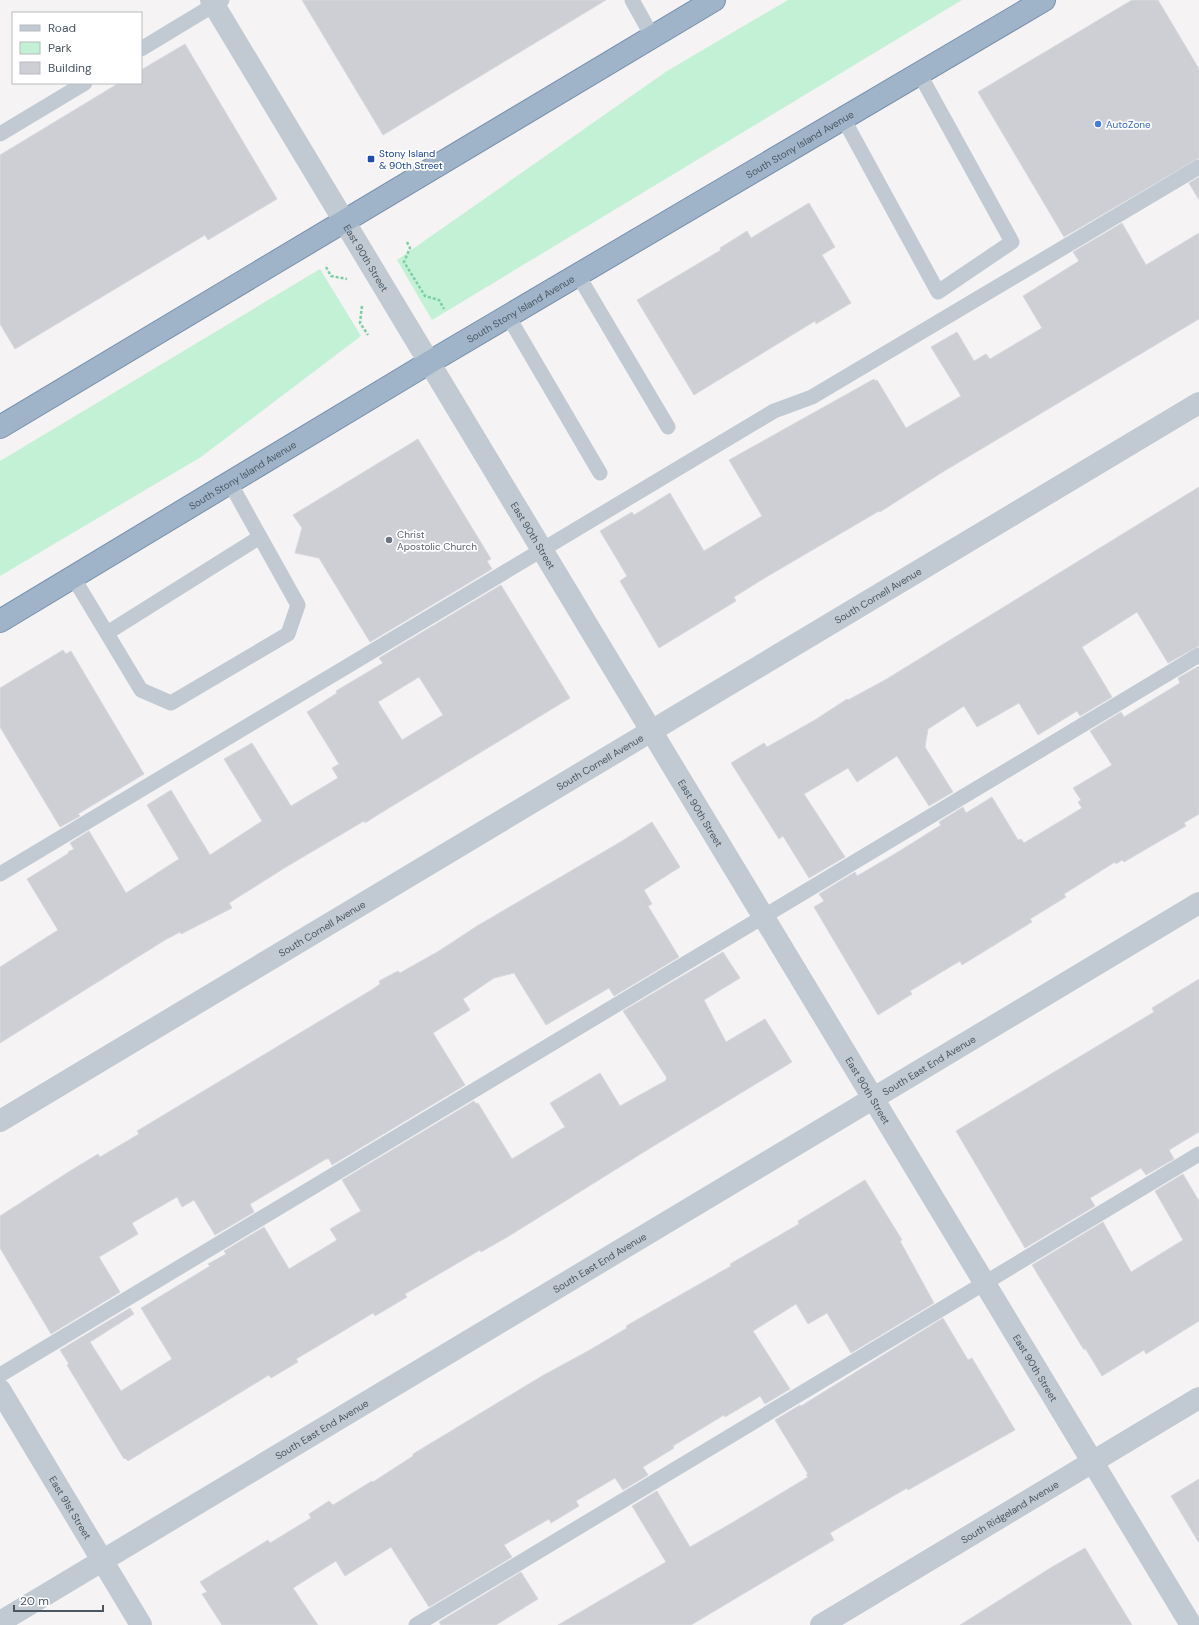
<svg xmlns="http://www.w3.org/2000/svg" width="1199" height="1625" font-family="'DM Sans',sans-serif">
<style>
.green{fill:#c3f1d5}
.building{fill:#cdcfd5;stroke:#d7d9de;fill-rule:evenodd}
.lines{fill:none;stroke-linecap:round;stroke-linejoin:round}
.trunk-casing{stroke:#7690ad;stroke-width:24}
.path{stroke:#7ad0a6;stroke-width:2.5;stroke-dasharray:3 2;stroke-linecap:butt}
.service{stroke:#c1cad2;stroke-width:15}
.minor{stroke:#c1cad2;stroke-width:22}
.trunk{stroke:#9fb4c9;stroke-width:22}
.shop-dot{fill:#3f7fe0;stroke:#fff;stroke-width:1.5}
.transit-dot{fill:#1a4fb4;stroke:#fff;stroke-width:1.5}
.worship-dot{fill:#6b7280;stroke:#fff;stroke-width:1.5}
.labels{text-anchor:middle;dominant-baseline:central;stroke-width:3.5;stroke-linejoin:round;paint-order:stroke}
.shop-label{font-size:10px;fill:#366cbe;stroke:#fff;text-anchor:start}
.street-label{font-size:10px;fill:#4a5661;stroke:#fff}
.transit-label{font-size:10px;fill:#164399;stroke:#fff;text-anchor:start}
.worship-label{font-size:10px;fill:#5b616d;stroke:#fff;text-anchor:start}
</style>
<rect width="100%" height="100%" fill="#f5f3f3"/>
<!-- green -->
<path class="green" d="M788,0H962L432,320L397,260L667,71Z
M320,269L361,336L201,457L0,576V461Z"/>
<!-- building -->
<path class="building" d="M302,0H606L383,135Z
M1132,0H1158L1199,69V158L1064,237L978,92Z
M185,44L277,199L208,240L205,235L15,349L0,324V155L119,83H141V70Z
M1199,177V200L1189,183Z
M809,203L835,247L822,255L851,303L816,324L815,321L694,395L637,300L721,250L720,248L747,231L751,238Z
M1122,223L1146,265L1199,233V319L941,473L880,512L879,511L768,576L734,597L736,601L659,648L620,581L627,576L600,531L632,512L634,515L670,493L704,551L762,516L729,460L874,379L875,381L877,380L906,428L961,396L931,347L957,332L974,361L986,354L990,359L1042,328L1023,296L1079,261L1073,252Z
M418,439L491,559L487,561L492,569L370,642L319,558L295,553L302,528L293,515Z
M1199,487V646L1168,663L1137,612L1082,647L1112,697L1080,716L1077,711L1038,735L1019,703L977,727L964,706L928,729L925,747L953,792L929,806L897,756L857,782L848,768L804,794L845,857L809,878L783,836L779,839L731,763L764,743L767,747L815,720L847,699L848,700L885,680Z
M501,585L570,698L384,811L365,823L364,821L286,867L229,903L232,908L181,934L180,932L165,940L0,1043V967L58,930L27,879L69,853L68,852L74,849L70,843L89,831L126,893L179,859L147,805L171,790L210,855L262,821L224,759L252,743L291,806L338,778L332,768L339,764L307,712L337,693L336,691L383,663L379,658ZM419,677L443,715L402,740L378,702Z
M63,650L66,654L71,651L144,774L78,814L80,816L60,827L0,727V688Z
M1199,666V814L1184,823L1186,826L1165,838L1124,862L1122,860L1116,864L1115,862L1064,894L1066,897L1030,919L1032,922L962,965L960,961L910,991L912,994L878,1015L814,907L824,901L819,894L855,872L857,876L898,852L941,825L939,822L963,807L966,813L992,797L1018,840L1021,839L1024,843L1082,808L1078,802L1081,800L1073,788L1112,765L1090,731L1121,712L1124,717L1180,683L1178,678Z
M652,822L680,867L644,890L652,904L648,906L679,957L614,996L609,988L546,1025L514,973L494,978L463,999L470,1010L433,1033L465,1085L332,1165L329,1159H326L250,1204L254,1212L215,1235L194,1200L182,1207L177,1197L132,1223L138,1234L99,1257L120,1292L51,1334L0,1248V1216L70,1171L98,1154L100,1157L139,1134L137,1131L373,989L380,984L379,981L398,971L400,973L439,951L477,926L622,841Z
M723,952L740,978L704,1000L726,1042L765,1019L792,1062L647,1150L509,1236L481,1252L480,1250L405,1294L407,1297L375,1316L373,1313L340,1333L296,1359L298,1362L271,1378L269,1375L128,1461L125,1458L124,1459L67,1365L69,1364L60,1350L130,1308L134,1314L90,1342L121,1391L172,1359L141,1308L210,1266L208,1264L226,1254L224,1251L264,1227L289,1269L337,1240L330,1229L361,1211L342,1180L474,1101L476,1104L478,1103L512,1159L565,1127L550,1103L600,1073L620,1106L665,1081L667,1078L623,1011Z
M1199,979V1132L1169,1150L1174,1159L1146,1175L1141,1168L1090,1198L1095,1206L1025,1248L956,1131L1154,1012L1152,1008Z
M1183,1174L1199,1201V1321L1146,1354L1144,1350L1102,1376L1085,1348L1084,1350L1032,1265L1103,1222L1131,1272L1183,1240L1155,1191Z
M865,1180L902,1240L900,1241L934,1303L851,1353L827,1313L808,1324L796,1304L753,1331L790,1389L765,1404L760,1396L757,1398L725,1417L724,1415L673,1446L674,1448L643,1467L648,1475L623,1490L615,1478L576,1501L579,1506L551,1523L549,1519L504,1545L512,1557L429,1607L391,1547L345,1576L336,1561L293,1588L318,1625H222L202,1594L207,1592L200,1582L268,1540L270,1543L311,1518L309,1514L329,1501L333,1505L372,1481L373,1482L413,1456V1454L542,1376L588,1351L627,1328L626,1326L731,1266L730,1264L799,1224L798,1221Z
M943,1318L968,1360L972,1358L1015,1430L908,1490L907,1488L830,1533L834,1540L691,1625H558L666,1562L632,1506L657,1491L690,1547L730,1524L808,1477L806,1475L808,1474L775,1420L800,1405L801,1406Z
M1199,1479V1543L1171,1496Z
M1085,1548L1132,1625H960L1052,1567Z
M521,1572L538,1599L496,1625H441L439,1622Z"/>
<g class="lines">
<defs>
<g id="trunk">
<path d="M0,427L714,0"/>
<path id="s6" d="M0,621L430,362L1044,0"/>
</g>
</defs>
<!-- trunk casing -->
<use href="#trunk" class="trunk-casing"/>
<!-- path -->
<path class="path" d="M407,242L410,248L404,262L425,296L439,300L444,309
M326,267L331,276L347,279
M362,306L360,323L368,335"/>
<!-- service -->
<path class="service" d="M632,0L652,36
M141,49L222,0
M843,118L938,292L1012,242L919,73
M0,134L85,83
M578,275L668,427
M508,316L600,473
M73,577L141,690L171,703L288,634L298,605L230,483
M107,633L260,537
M0,874L774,411L812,397L1199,167
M0,1375L1199,655
M416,1625L1199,1154"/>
<!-- minor -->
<g class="minor">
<path id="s1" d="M211,0C537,542 864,1084 1191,1625"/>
<path id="s2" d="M0,1121L1199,403"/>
<path id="s3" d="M0,1390L141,1625"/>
<path id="s4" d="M0,1622L1199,903"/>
<path id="s5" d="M821,1625L1199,1398"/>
</g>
<!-- trunk -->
<use href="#trunk" class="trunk"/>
</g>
<!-- markers -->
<circle class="shop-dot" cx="1098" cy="124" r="4"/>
<rect class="transit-dot" x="367" y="155" width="8" height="8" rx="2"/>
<circle class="worship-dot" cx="389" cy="540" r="4"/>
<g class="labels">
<!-- shop labels -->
<g class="shop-label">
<text x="1106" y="124">AutoZone</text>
</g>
<!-- street labels -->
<g class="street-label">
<text stroke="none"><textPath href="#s6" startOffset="931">South Stony Island Avenue</textPath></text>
<text stroke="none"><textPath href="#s1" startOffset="301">East 90th Street</textPath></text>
<text stroke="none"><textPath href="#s6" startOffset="607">South Stony Island Avenue</textPath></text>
<text stroke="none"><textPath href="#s6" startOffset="283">South Stony Island Avenue</textPath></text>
<text stroke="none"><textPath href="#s1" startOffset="625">East 90th Street</textPath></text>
<text stroke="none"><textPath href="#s2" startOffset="1023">South Cornell Avenue</textPath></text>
<text stroke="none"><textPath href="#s2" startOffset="699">South Cornell Avenue</textPath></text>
<text stroke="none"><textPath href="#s1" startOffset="949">East 90th Street</textPath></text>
<text stroke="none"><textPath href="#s2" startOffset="375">South Cornell Avenue</textPath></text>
<text stroke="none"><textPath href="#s4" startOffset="1083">South East End Avenue</textPath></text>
<text stroke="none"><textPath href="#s1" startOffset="1273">East 90th Street</textPath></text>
<text stroke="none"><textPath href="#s4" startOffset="699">South East End Avenue</textPath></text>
<text stroke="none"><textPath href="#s1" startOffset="1597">East 90th Street</textPath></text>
<text stroke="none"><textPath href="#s4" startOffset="375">South East End Avenue</textPath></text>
<text stroke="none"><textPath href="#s3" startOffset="137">East 91st Street</textPath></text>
<text stroke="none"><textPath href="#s5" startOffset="220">South Ridgeland Avenue</textPath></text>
</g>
<!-- transit labels -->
<g class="transit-label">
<text x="379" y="153">Stony Island<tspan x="379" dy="12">&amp; 90th Street</tspan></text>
</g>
<!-- worship labels -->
<g class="worship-label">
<text x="397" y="534">Christ<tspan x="397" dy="12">Apostolic Church</tspan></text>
</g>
</g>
<!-- legend -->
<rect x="12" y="12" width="130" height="72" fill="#ffffff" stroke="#b7bbc0"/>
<rect x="20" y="25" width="20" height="6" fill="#c1cad2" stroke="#b7bbc0"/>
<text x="48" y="32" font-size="12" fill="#4a5661">Road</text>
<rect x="20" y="42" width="20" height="12" fill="#c3f1d5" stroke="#b7bbc0"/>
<text x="48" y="52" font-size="12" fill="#4a5661">Park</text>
<rect x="20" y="62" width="20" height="12" fill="#cdcfd5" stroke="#b7bbc0"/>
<text x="48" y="72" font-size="12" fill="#4a5661">Building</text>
<!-- scale -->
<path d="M14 1605v6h89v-6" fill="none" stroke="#4a5661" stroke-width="2"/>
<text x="20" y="1605" font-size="12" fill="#4a5661" stroke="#ffffff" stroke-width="3" paint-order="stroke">20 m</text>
</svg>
